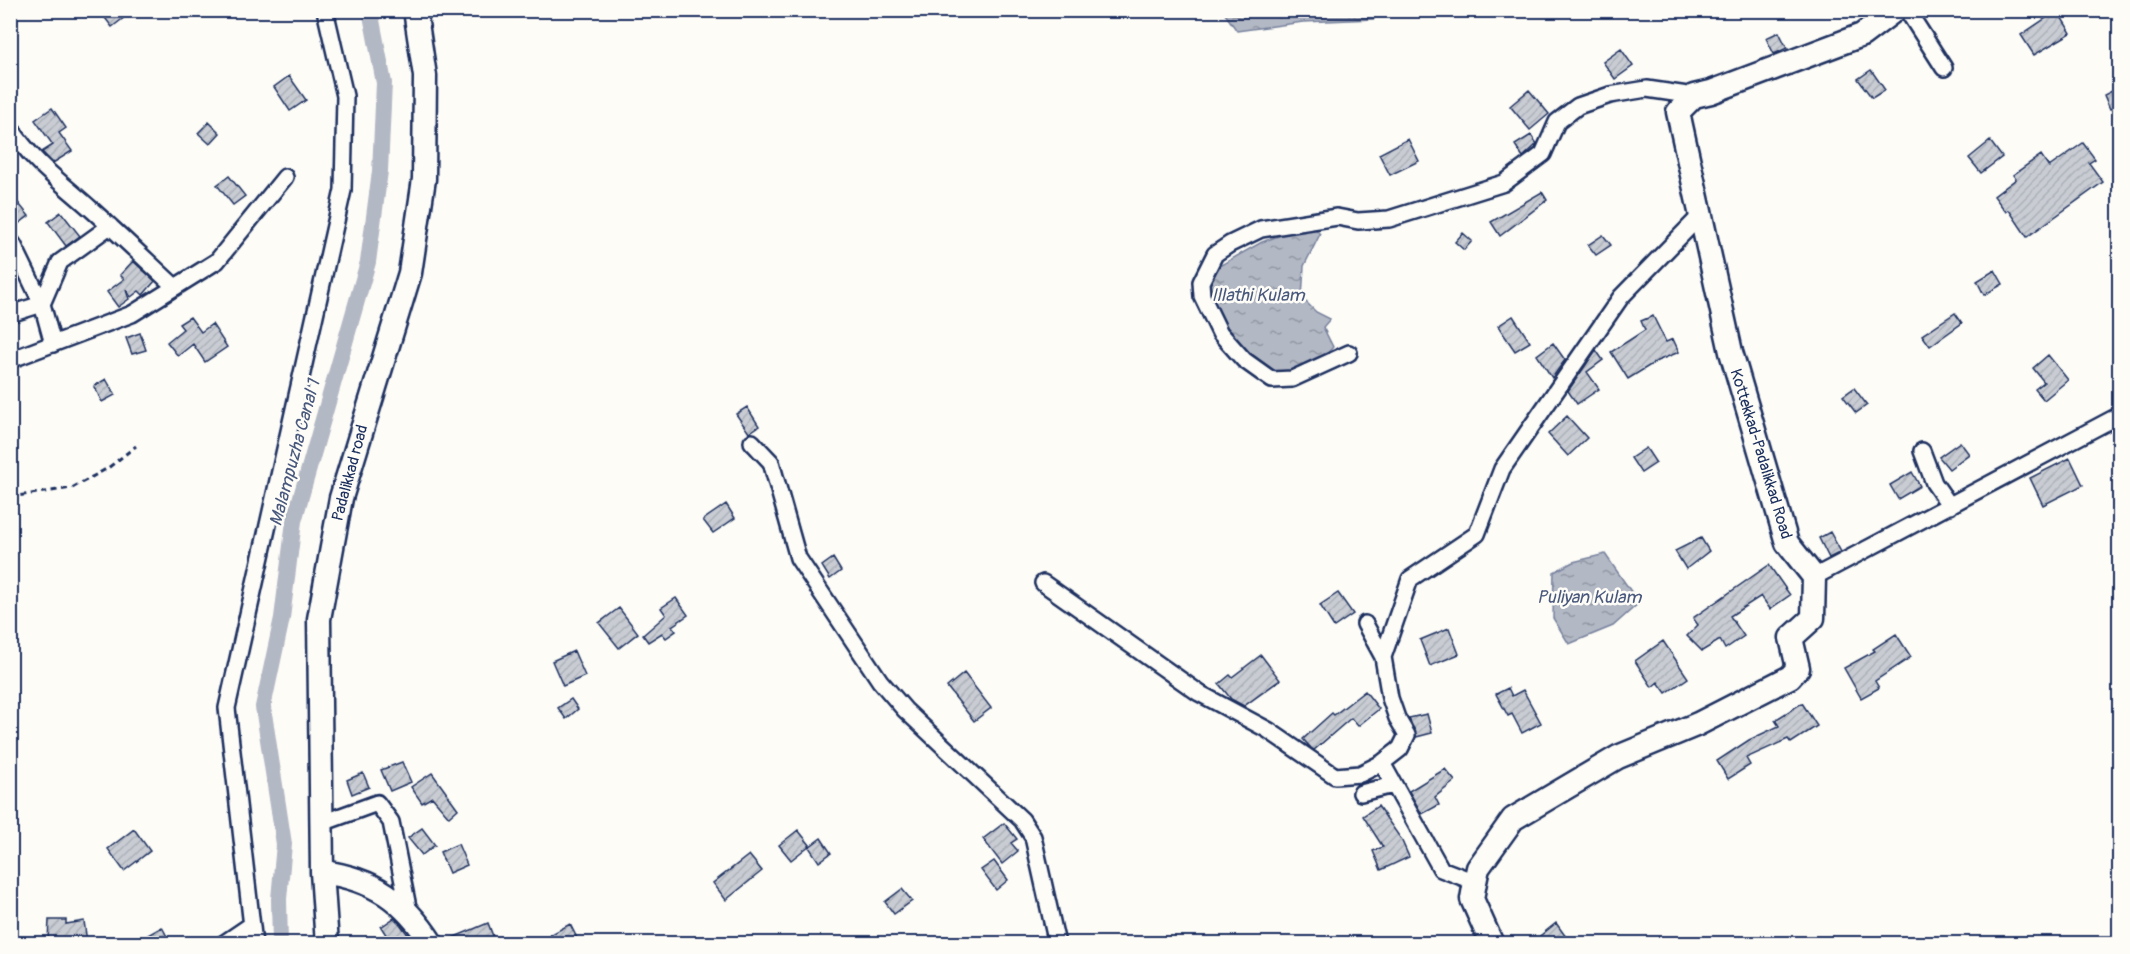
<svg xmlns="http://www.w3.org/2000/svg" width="2130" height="954" font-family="Pangolin,sans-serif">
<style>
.water{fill:url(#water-ripples);stroke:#76819c;stroke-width:1.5}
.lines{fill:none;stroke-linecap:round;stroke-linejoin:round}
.canal{stroke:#b3b8c5;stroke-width:16}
.building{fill:url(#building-hatch);stroke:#1b2f5e;stroke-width:1.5}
.street-casing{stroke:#1b2f5e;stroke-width:20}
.secondary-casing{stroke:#1b2f5e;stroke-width:27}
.path{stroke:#1b2f5e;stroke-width:3;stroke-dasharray:6 4.5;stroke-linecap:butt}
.street{stroke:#fdfcf7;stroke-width:15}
.secondary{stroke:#fdfcf7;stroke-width:22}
.labels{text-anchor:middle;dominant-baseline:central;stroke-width:5;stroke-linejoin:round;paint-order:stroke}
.street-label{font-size:16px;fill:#1b2f5e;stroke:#fdfcf7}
.water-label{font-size:18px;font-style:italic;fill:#49587d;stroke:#fdfcf7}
</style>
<defs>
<pattern id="water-ripples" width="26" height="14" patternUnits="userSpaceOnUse" patternTransform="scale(1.5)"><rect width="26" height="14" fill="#b3b8c5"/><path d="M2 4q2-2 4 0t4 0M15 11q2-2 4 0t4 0" fill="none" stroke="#9196a3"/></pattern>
<pattern id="building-hatch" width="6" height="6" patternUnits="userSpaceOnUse" patternTransform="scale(1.5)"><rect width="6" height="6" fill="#c9ccd3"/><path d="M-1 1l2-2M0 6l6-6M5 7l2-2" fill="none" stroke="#acb0b8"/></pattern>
</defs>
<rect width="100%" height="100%" fill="#fdfcf7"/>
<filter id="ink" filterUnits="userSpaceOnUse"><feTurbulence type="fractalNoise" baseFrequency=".0167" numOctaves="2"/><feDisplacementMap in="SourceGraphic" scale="12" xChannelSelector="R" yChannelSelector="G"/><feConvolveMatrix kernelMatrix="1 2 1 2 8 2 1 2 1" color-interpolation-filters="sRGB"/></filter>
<g filter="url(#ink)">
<!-- water -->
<path class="water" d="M1223,11H1379L1374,19L1303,22L1237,31Z
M1311,224L1320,234L1304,266L1302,298L1316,312L1330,319L1323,327L1333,347L1323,358L1274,377L1241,346L1201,292L1221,265L1262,242Z
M1605,554L1639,603L1613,626L1569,644L1553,618L1554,572L1573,562Z"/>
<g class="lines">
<!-- canal -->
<path class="canal" d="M280,944L279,899L284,844L263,707L282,618L294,521L368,262L380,171L384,83L370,10"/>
</g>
<!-- building -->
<path class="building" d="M99,10H134L112,27Z
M2041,10H2057L2071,33L2034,55L2021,35L2046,18Z
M1779,32L1787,48L1774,54L1766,38Z
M1621,49L1633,66L1615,79L1603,62Z
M1871,70L1885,90L1872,98L1858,79Z
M289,76L306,100L290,111L274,87Z
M2120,87V105L2110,109L2104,95Z
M1529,90L1549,114L1530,130L1510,106Z
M52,108L66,128L59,133L72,151L53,163L42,152L53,145L35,120Z
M209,122L220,133L210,144L198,133Z
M1531,135L1537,144L1523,157L1515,145Z
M1408,139L1419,161L1390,175L1379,154Z
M1990,141L2002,157L1981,173L1969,158Z
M2083,143L2095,159L2089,163L2103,182L2027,237L2009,210L2006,212L1994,196L2016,179L2013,175L2041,155L2049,167Z
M229,176L245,196L233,205L217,185Z
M1542,192L1547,200L1500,236L1491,222Z
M10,193L29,216L10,230Z
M61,212L80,236L66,246L48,222Z
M1463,233L1472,241L1464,250L1455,242Z
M1603,235L1611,245L1596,255L1588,245Z
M133,261L155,281L143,295L139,291L131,297L126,290L129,299L118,307L107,292L124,279L120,275Z
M1995,270L2003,284L1984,295L1977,281Z
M1955,313L1962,323L1930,346L1922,335Z
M1513,316L1530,342L1515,351L1498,326Z
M1653,316L1666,342L1673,339L1679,352L1657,361L1628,379L1611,352L1645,330L1641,321Z
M190,317L201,332L212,324L227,347L205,362L193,344L178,356L167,342L183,329L179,324Z
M140,333L146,350L132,354L126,338Z
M1553,343L1565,360L1552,378L1537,355Z
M1596,350L1603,360L1587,372L1599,389L1577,404L1568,391Z
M2048,355L2068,380L2044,400L2035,389L2044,382L2033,368Z
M106,379L115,395L102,402L94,386Z
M1854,388L1867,405L1856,413L1843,396Z
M747,407L759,426L749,433L736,414Z
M1567,416L1587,438L1568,456L1548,434Z
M1960,442L1969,454L1949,469L1939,457Z
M1646,448L1656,463L1641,473L1631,458Z
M2070,458L2083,485L2043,505L2030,478Z
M1912,472L1920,486L1898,499L1890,485Z
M726,504L735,518L713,533L703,520Z
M1830,532L1841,552L1829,558L1819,538Z
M1701,538L1709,551L1686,569L1675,551Z
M833,558L841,571L830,579L822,566Z
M1769,565L1790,595L1770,609L1761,596L1730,616L1744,636L1725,649L1720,640L1702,651L1687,636L1698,625L1693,618Z
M1338,593L1353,614L1334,627L1320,605Z
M676,598L688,615L672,626L676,631L666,638L662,633L648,642L643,635L666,615L661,608Z
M619,608L638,633L619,648L599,623Z
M1449,628L1459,654L1430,666L1420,640Z
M1896,634L1911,657L1875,681L1879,688L1861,698L1844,668L1875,651L1873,649Z
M1663,641L1688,678L1666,693L1658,682L1652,687L1635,661Z
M574,651L585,676L563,686L552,661Z
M1261,655L1280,680L1244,706L1231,699L1219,684L1230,675L1232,677Z
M964,673L991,708L974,721L947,687Z
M1508,688L1512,696L1523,690L1541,723L1522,733L1512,714L1508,716L1496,694Z
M1365,691L1379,709L1358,726L1351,718L1314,750L1311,748L1303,739L1332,713L1334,715Z
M571,699L578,709L566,719L558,708Z
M1802,703L1817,726L1791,743L1788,739L1746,758L1750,765L1728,779L1717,761L1749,740L1779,726L1775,720Z
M1427,714L1432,733L1416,737L1409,718Z
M402,762L411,782L390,791L381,770Z
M1445,769L1455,781L1435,797L1439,805L1422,814L1409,791Z
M363,773L369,787L352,794L347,780Z
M432,773L458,809L449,817L432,797L422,803L411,787Z
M1378,806L1401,839L1409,857L1381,870L1373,851L1383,847L1363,816Z
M1004,823L1017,839L1011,843L1018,851L1002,864L983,839Z
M422,828L435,845L422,855L408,838Z
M134,829L150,851L124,871L108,849Z
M798,830L810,845L791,860L779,845Z
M821,838L831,853L819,862L809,847Z
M458,844L467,865L449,873L440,852Z
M749,855L762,871L726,900L713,883Z
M994,861L1008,880L996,890L981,870Z
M902,889L912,901L894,914L885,902Z
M394,918L400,924L415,944H392L381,927Z
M49,920H66V924L84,921L87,942L48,940Z
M488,923L496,944H445V941Z
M1556,923L1571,944H1546L1540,936Z
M570,924L580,944H555L550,935Z
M162,927L171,944H132Z"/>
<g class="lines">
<defs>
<path id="street" d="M1907,10L1944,68
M10,127C33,163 60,181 91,209C119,234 147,261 175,287
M13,244L42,304L53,344
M10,314L42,304L60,262L110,226
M1349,353L1292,379L1272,380L1244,360L1220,333L1202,296L1201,282L1215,254L1230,244L1261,229L1337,217L1358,221L1389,219L1504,183L1543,154L1557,122L1578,106L1610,95L1647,89L1694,96
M10,360L132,314L217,261L285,177
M752,442L771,462L798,558L880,681L905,710L1022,820L1033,837L1057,944
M1922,451L1934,483L1950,506
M1814,577L2120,415
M1043,583L1199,693L1268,730L1335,776L1360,774L1382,763L1400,749L1407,735L1397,718L1390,698L1383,657L1410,579L1477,534L1502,469L1621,297L1702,214
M1365,624L1383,657
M1382,763L1441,869L1475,882
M1361,793L1393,785
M322,823L377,803L391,822L409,912
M223,944L251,925
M254,944L227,708L343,190L345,96L325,10"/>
<path id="secondary" d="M322,872C374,879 404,900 432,944
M327,944L322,872L319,619L341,498L410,273L424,179L425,76L415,10
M1492,944L1472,899L1475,882L1478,868L1513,819L1618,757L1698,724L1790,677L1798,668L1791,638L1813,618L1814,577L1787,543L1731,352L1678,112L1694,96L1711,92L1862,35L1895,10"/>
</defs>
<!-- street casing -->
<use href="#street" class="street-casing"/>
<!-- secondary casing -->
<use href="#secondary" class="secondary-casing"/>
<!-- path -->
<path class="path" d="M10,497L72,488L108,468L136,446"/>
<!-- street -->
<use href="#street" class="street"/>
<!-- secondary -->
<use href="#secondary" class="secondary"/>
</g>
</g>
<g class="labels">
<!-- street labels -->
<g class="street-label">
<text transform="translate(1761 454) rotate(73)">Kottekkad-Padalikkad Road</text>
<text transform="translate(350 473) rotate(-75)">Padalikkad road</text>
</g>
<!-- water labels -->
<g class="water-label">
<text x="1258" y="295">Illathi Kulam</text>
<text transform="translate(295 453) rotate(-75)">Malampuzha Canal 1</text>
<text x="1589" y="597">Puliyan Kulam</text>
</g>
</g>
<!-- margin -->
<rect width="2130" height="954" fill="none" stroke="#fdfcf7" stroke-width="36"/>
<rect x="18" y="18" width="2094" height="918" fill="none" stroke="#1b2f5e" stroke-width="2" filter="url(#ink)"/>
</svg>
